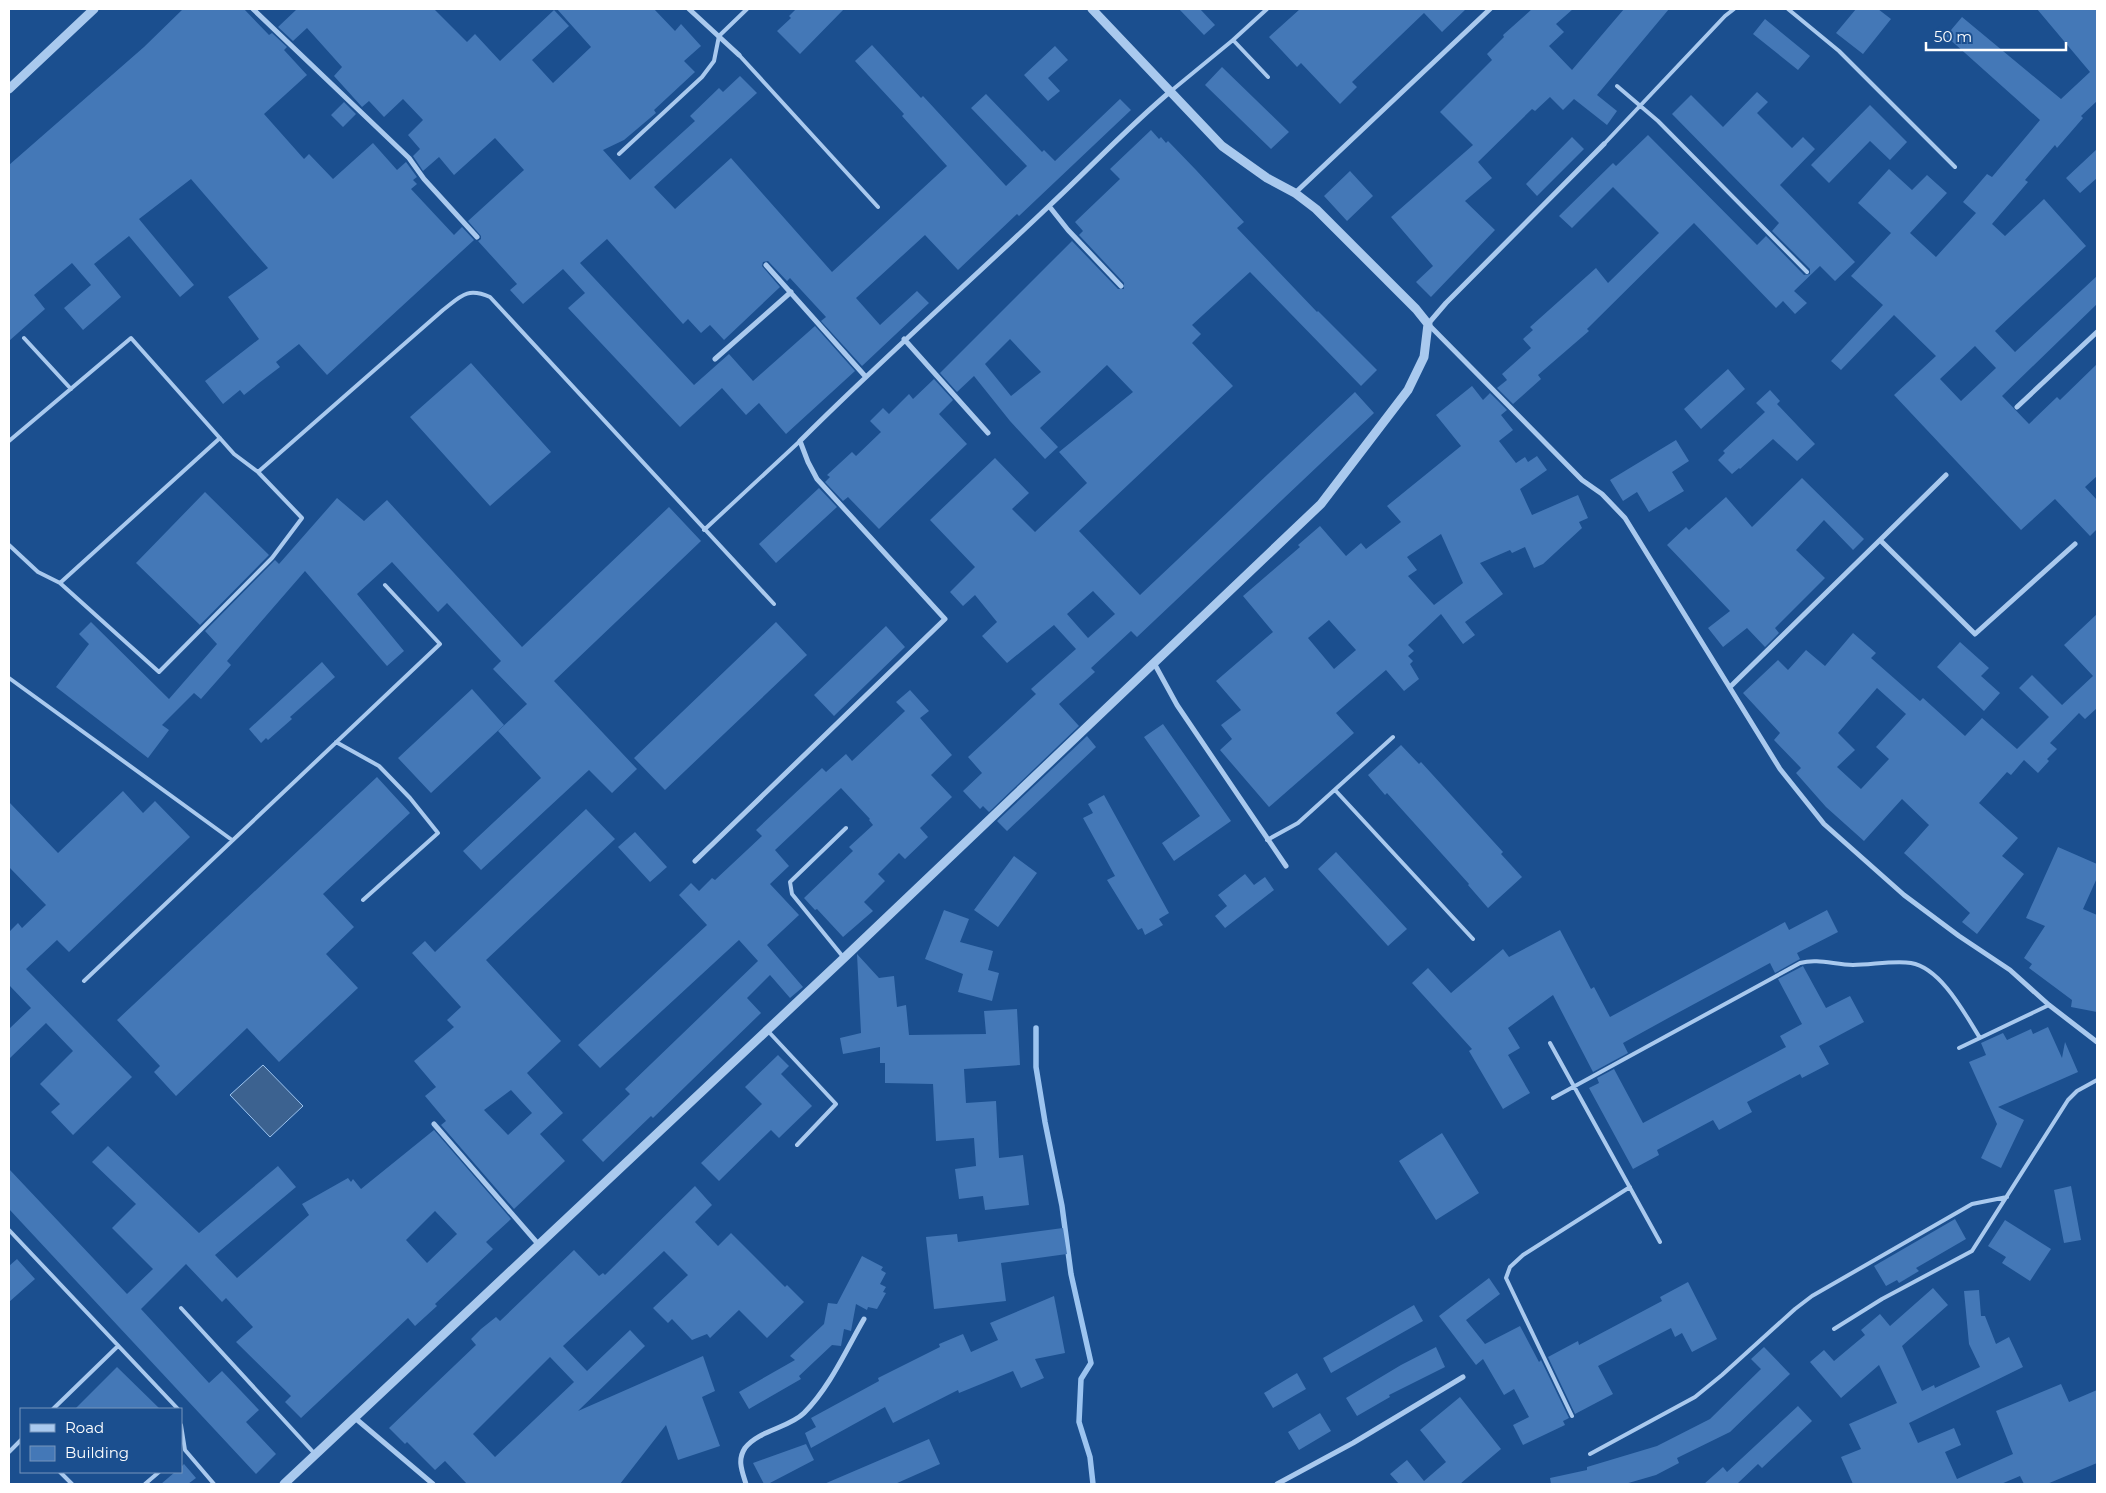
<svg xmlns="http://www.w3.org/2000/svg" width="2106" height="1493" font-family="Montserrat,sans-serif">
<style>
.water{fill:#3c6290;stroke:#9cc4f0}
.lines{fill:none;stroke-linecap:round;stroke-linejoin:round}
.stream{stroke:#9cc4f0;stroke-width:5.5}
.building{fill:#4478b7;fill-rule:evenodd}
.service{stroke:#a9c9ee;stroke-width:4}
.minor{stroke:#a9c9ee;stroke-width:5}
.tertiary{stroke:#a9c9ee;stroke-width:9}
</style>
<rect width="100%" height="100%" fill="#1b4f8f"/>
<!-- water -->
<path class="water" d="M263,1065L303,1106L270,1137L230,1095Z"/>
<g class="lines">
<!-- stream -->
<path class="stream" d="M1036,1028V1067L1045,1122L1062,1206L1071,1274L1091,1363L1081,1379L1079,1422L1090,1457L1093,1484"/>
</g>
<!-- building -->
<path class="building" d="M183,9H244L269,35L272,33L287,47L284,50L307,75L264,114L304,159L309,154L333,179L373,143L397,170L406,162L417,177L413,180L417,184L411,189L454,235L462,227L474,240L327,375L299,344L276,362L280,367L259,383L244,395L240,390L223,404L205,381L259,339L228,297L268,268L191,179L139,219L194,285L180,297L129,236L94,264L121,297L83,330L64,308L91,285L72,263L34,295L45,309L9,341V165L144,47Z
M297,9H434L467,42L475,34L500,61L554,10L569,26L532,60L553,83L591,47L557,9H654L675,31L681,24L701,46L684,61L695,72L654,110L656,113L624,140L603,150L630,180L695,121L690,116L719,88L723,92L740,76L757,93L654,187L675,209L731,158L832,272L947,166L902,116L904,114L855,61L872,45L921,98L923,96L1006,186L1027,166L971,108L986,94L1042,152L1044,150L1055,161L1120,99L1131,110L1019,216L1017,214L958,270L925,235L856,298L880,325L917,291L929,303L862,366L821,321L826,317L790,278L787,281L768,261L763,262L762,266L780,287L724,340L710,325L701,333L688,319L683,324L607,239L580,263L694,385L729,354L753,381L815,326L855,371L786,434L759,403L746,415L722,388L680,427L568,308L585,293L563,269L523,304L510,290L517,284L478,241L481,239V236L468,221L524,170L495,138L454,175L439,157L423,171L413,156L420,149L408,135L423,120L403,99L384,117L369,101L362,107L334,76L342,67L307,28L293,41L278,27Z
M796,9H844L800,54L777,31L791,18L789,16Z
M1179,9H1200L1215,25L1204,35Z
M1300,9H1466L1442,32L1424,13L1352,82L1357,87L1340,104L1301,63L1297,67L1269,37Z
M1532,9H1573L1556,24L1564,32L1549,46L1572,70L1624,9H1669L1597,95L1617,111L1607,125L1574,99L1563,110L1550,97L1535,111L1532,109L1478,162L1492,178L1465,201L1495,230L1431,297L1416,282L1433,266L1391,217L1473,145L1440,112L1492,60L1487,54L1504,37L1503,35Z
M1856,9H1878L1891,19L1863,54L1836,33Z
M2037,9H2097V101L2081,116L2083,118L2057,148L2055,145L2025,180L2028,182L1992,224L2005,236L2044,199L2086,246L1995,331L2015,352L2097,276V304L2002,396L2029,424L2057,397L2060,400L2097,364V476L2085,487L2097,500V529L2090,536L2055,499L2021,530L1894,395L1936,356L1894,315L1841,370L1831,361L1883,305L1851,276L1891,233L1858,203L1889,169L1912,190L1927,175L1947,193L1910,233L1936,257L1976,213L1963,202L1987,174L1992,177L2040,120L1946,36L1962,17L2061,99L2090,72ZM1975,346L1996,368L1961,401L1940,379Z
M1765,19L1810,56L1798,70L1753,34Z
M1055,46L1068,60L1048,78L1060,91L1048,101L1024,75Z
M1222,67L1289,132L1271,149L1205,85Z
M1757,92L1768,102L1757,113L1792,148L1803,137L1815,149L1780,185L1855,262L1835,281L1820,266L1794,291L1807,303L1795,314L1783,301L1776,308L1694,223L1587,329L1589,331L1538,375L1541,379L1513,404L1497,388L1507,380L1502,374L1531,348L1523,339L1533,330L1530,327L1596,268L1608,283L1659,233L1613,187L1572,228L1559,216L1613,163L1616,166L1648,135L1757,245L1766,236L1804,275L1810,274V269L1772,231L1779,223L1672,114L1691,95L1723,127Z
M344,102L356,114L343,127L331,115Z
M1870,105L1907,142L1890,160L1870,141L1829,183L1811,165Z
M1151,130L1159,139L1161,137L1166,143L1168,141L1196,170L1244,222L1237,228L1317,312L1318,311L1377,370L1361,386L1250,272L1192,325L1201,334L1192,343L1233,386L1079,531L1140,595L1355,392L1374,413L1137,637L1131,631L1091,668L1095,672L1059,704L1079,726L989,812L983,806L980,809L963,791L982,773L968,757L1036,694L1031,689L1076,649L1054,625L1007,663L982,636L997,622L975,595L963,606L950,592L975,567L930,520L995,458L1029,493L1012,509L1035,532L1087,483L1059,452L1133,392L1107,365L1040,428L1058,447L1045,459L1010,421L974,376L957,392L940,373L1072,241L1118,289H1124V283L1079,235L1083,231L1075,222L1120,179L1110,169ZM1010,339L1041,372L1011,396L985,364ZM1093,591L1115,614L1088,638L1067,614Z
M1572,137L1584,149L1537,196L1526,184Z
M2097,149V178L2080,193L2066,178Z
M1350,171L1373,196L1347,221L1324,196Z
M471,363L551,452L490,506L410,417Z
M1728,369L1745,389L1701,429L1684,409Z
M934,379L953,400L939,414L967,444L879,529L848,497L843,501L825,482L830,477L827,475L852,452L856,456L881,432L870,421L883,408L889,414L909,394L913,399Z
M1472,386L1483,400L1490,393L1507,410L1501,415L1513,430L1499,441L1516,463L1525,457L1528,462L1537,456L1547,470L1520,489L1532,515L1578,495L1588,518L1579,522L1582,528L1543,564L1534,568L1525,547L1512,553L1510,550L1480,563L1503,594L1465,622L1475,635L1463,644L1441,614L1408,645L1414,651L1408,656L1413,661L1410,664L1419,679L1404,691L1386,670L1336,713L1354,733L1269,807L1220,750L1232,739L1221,725L1241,710L1216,681L1273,632L1243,596L1300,547L1298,545L1320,526L1346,556L1361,543L1366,549L1401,522L1387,506L1461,446L1436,415ZM1441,534L1463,583L1434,605L1408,576L1417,570L1407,557ZM1329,620L1356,650L1334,669L1308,638Z
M1770,390L1780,401L1777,404L1815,444L1797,461L1773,439L1740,469L1739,468L1732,474L1718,460L1725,453L1723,451L1765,412L1756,403Z
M1676,440L1689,461L1672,472L1684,491L1649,512L1637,492L1623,501L1610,480Z
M1802,478L1864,539L1853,550L1824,520L1796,550L1825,578L1775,628L1779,633L1765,647L1747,628L1723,647L1708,628L1730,611L1667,545L1686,527L1689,530L1726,497L1752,527Z
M819,488L837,507L776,563L759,544Z
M205,492L269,555L200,625L136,563Z
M337,498L364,521L387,500L522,647L669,507L701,541L554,681L637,769L612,793L589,770L481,870L463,851L541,778L498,731L527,704L493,669L501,661L447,603L438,612L392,562L357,594L404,651L387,666L305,571L227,661L231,665L201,699L194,693L162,725L169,730L148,758L56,687L89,644L79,634L91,622L169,699L217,644L205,631L275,560L279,564Z
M2097,614V708L2085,719L2079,713L2050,743L2057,749L2047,759L2049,761L2038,773L2024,760L2011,775L2007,772L1979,803L2018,838L2002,856L2024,874L1977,934L1962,922L1970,913L1904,853L1929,825L1902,799L1864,841L1826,807L1796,773L1801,768L1774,740L1780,733L1743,693L1778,660L1788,670L1806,650L1825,666L1853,633L1876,653L1871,658L1920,701L1923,698L1965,736L1982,718L2017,749L2049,717L2019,688L2032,675L2062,705L2093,676L2064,645ZM1877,688L1906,714L1876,747L1889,759L1861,789L1837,767L1855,750L1838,733Z
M776,622L807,655L665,790L634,758Z
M886,626L905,647L834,716L814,695Z
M1960,642L1989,668L1981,676L2000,693L1984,711L1937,667Z
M322,662L335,677L290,717L292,719L268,740L266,738L261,743L249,729Z
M472,689L504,725L431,793L398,758Z
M910,690L929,711L920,718L952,755L931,775L952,797L920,828L928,837L905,859L899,853L878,874L885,881L864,902L873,911L843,937L817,909L815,910L804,898L853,851L849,847L873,825L869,820L870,819L841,788L775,850L789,866L770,884L799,915L767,945L803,987L790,998L770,975L747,998L761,1013L653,1118L651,1116L603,1162L582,1140L630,1094L625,1089L758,961L739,940L600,1068L578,1045L707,925L679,895L691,883L699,891L712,878L715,880L762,836L756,830L822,768L826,772L846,754L852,761L905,711L896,702Z
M1163,724L1231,821L1174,861L1162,843L1200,816L1144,737Z
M1087,736L1096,747L1007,831L997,821Z
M1401,745L1419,764L1421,762L1503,852L1501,854L1522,877L1488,908L1468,885L1469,884L1387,793L1385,795L1368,775Z
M377,777L410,813L323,894L354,927L326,954L358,988L279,1062L247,1028L176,1096L154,1072L160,1066L117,1020Z
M123,791L143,813L155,801L190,837L69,952L57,940L26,969L132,1077L73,1135L51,1112L60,1104L40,1084L73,1051L46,1023L9,1059V1029L31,1008L9,985V932L18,923L22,928L46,905L9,867V802L58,853Z
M1104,795L1169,913L1159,919L1163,925L1145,935L1142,928L1138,930L1107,880L1115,876L1083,818L1093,813L1088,804Z
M586,809L615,839L486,960L561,1041L527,1073L563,1113L540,1134L565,1161L514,1209L441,1125L446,1121L425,1096L436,1087L414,1061L454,1027L447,1020L461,1007L412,953L425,941L435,952ZM511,1090L532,1113L508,1135L484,1110Z
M635,832L667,867L650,882L618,847Z
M2058,847L2097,864V878L2083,909L2097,915V1012L2071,1007L2072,1000L2029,968L2032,964L2024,958L2045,926L2026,918Z
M1336,852L1407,929L1388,946L1318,869Z
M1014,856L1037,873L998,927L974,910Z
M1245,874L1254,885L1265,877L1274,890L1225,928L1215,916L1227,906L1218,895Z
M944,910L969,919L960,942L993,951L988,970L999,973L992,1001L958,992L963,974L925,959Z
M1827,910L1838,932L1797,953L1800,959L1775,973L1770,963L1672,1016L1623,1043L1628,1053L1593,1072L1553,995L1508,1028L1520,1048L1508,1055L1530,1093L1503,1109L1469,1051L1472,1049L1412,983L1428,968L1451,993L1503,949L1509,957L1560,930L1591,989L1594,987L1610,1017L1785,922L1789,930Z
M857,954L879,978L894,976L897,1007L906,1005L909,1035L986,1034L984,1011L1017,1009L1020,1065L964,1069L966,1103L996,1101L999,1158L1023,1155L1029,1205L985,1210L983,1196L959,1199L955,1169L976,1166L974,1138L936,1141L933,1084L885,1083V1063H880V1047L843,1054L840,1038L861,1033Z
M1803,966L1826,1008L1850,996L1864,1022L1819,1046L1829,1064L1802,1078L1800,1074L1747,1102L1752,1112L1719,1130L1713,1120L1657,1150L1659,1155L1633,1169L1589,1088L1599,1083L1597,1078L1614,1069L1643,1123L1786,1047L1780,1036L1802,1024L1778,979Z
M2048,1027L2062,1058L2065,1042L2078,1072L1998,1107L2024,1120L2001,1168L1981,1158L1997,1124L1969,1062L1986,1055L1981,1043L2003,1033L2007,1040L2031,1029L2033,1034Z
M778,1055L789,1066L781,1074L812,1106L779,1138L771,1130L719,1181L701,1163L762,1104L745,1087Z
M434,1130L511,1219L486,1242L493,1249L435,1304L437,1306L415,1326L408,1318L301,1418L285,1402L291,1396L236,1342L253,1327L226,1298L222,1302L186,1264L141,1309L209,1383L222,1371L259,1410L246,1422L276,1454L256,1474L9,1209V1169L127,1294L153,1269L112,1228L136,1204L92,1162L108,1146L199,1233L278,1166L296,1187L215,1255L237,1278L309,1215L302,1204L348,1178L351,1182L353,1179L361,1189ZM435,1211L457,1234L427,1263L406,1240Z
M1442,1133L1479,1193L1436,1220L1399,1161Z
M695,1186L712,1205L695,1222L718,1246L731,1233L785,1287L787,1285L804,1302L767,1338L739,1310L710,1338L707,1334L692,1340L672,1319L668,1323L653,1308L688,1275L664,1251L563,1346L587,1371L630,1330L645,1346L578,1411L703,1356L715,1391L702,1397L720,1446L678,1460L666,1425L620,1484H467L445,1461L435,1470L407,1442L405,1444L389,1428L476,1345L471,1339L481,1329L496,1317L500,1321L574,1250L599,1276L603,1273L605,1275ZM550,1357L574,1382L495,1457L473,1434Z
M2071,1186L2081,1240L2064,1243L2054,1190Z
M1955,1219L1966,1239L1916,1268L1919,1271L1899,1283L1897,1280L1886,1286L1874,1266Z
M2005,1220L2051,1249L2030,1281L2002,1263L2006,1257L1988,1246Z
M1063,1228L1067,1254L1001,1263L1006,1301L934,1309L926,1237L957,1234L958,1242Z
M862,1256L883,1267L881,1270L886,1273L880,1284L886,1287L883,1292L886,1293L877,1309L868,1307L867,1310L856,1304L851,1331L844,1329L841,1346L832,1345L799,1376L801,1379L749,1409L739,1392L795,1360L790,1356L824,1324L828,1303L837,1304Z
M17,1259L35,1279L9,1302V1266Z
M1489,1278L1500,1294L1466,1320L1485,1344L1520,1326L1539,1362L1541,1360L1569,1418L1563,1421L1565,1425L1523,1445L1513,1425L1529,1417L1514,1389L1504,1395L1483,1359L1476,1365L1439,1316Z
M1688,1282L1717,1339L1692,1352L1682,1333L1675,1337L1671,1328L1598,1366L1613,1394L1575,1414L1548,1357L1578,1341L1579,1345L1662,1301L1660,1297Z
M1933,1288L1948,1305L1902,1346L1922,1391L1934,1385L1935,1388L1980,1367L1969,1344L1964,1291L1979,1290L1981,1316H1985L1996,1344L2009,1337L2023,1367L1909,1423L1918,1443L1954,1428L1961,1445L1945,1452L1957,1479L2013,1454L1996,1411L2061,1384L2069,1402L2097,1390V1463L2047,1484H2024L2020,1476L2001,1484H1853L1841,1457L1861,1449L1849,1424L1897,1403L1879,1365L1841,1398L1810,1362L1824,1350L1834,1361L1865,1335L1861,1330L1880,1314L1890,1326Z
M1054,1296L1065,1353L1035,1359L1044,1378L1021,1388L1013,1371L959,1393L958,1390L893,1423L885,1407L811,1448L805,1433L816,1427L811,1418L879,1381L878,1378L940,1347L939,1344L963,1334L971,1352L998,1340L990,1323Z
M1414,1305L1423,1321L1331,1373L1323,1358Z
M1436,1347L1445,1367L1389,1395L1390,1397L1357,1416L1346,1398L1401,1365Z
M1764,1347L1790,1374L1730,1432L1677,1458L1679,1463L1656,1475L1625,1484H1551L1550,1478L1587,1470V1467L1657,1446L1710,1419L1761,1369L1751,1359Z
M117,1367L160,1409H75Z
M1297,1373L1306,1389L1273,1408L1264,1393Z
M1460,1397L1501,1449L1460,1484H1399L1390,1474L1407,1460L1424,1481L1446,1462L1420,1430Z
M1798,1406L1812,1421L1762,1468L1758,1464L1738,1483L1739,1484H1704L1723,1467L1727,1472Z
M1320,1413L1331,1431L1299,1450L1288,1432Z
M929,1439L940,1464L895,1484H824Z
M806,1444L814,1460L768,1484H764L753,1463Z
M184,1464L196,1478L188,1484H161L175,1472H181V1467Z"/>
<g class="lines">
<!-- service -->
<path class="service" d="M1788,9L1839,51L1955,167
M1233,40L1268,77
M739,55L878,207
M1617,86L1658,121L1807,272
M1171,91L1233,40L1267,9
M1604,144L1725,16L1734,9
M619,154L702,77L714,61L719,36L747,9
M24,338L71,389
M9,441L131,338L234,454L258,472L302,518L272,558L159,672L60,583L38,572L9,545
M258,472L443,310C461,296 467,287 490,297L774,604
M704,530L800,441
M60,583L220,438
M9,678L232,840
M336,742L379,766L410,798L438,833L363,900
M1335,790L1473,939
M1267,840L1298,823L1393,737
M844,958L792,894L790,882L846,828
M84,981L440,644L385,585
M767,1030L836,1104L797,1145
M1550,1043L1660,1242
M1959,1048L2049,1005
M1553,1098L1800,963C1818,958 1835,965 1853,965C1871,965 1895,960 1911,963C1941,968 1965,1014 1980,1038
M9,1230L178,1409
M181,1308L314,1453
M1834,1329L1882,1299L1972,1251L2068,1100L2077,1091L2097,1080
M53,1409L118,1346
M1572,1416L1506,1278L1510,1267L1523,1255L1630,1187
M181,1425L185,1450L214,1484
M9,1452L21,1440
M1590,1454L1695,1397L1722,1375L1795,1309L1812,1296L1972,1204L2007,1197
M60,1472L72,1484
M145,1484L159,1472"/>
<!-- minor -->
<path class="minor" d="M253,9L409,158L424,179L477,237
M689,9L739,55
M1604,144L1446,303L1428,324L1582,480L1602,494L1625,518L1780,769L1824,824L1904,895L1959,936L2010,970L2049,1005L2097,1042
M1295,193L1490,9
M1049,206L1068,230L1121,286
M766,265L865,376
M904,339L988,433
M715,359L791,292
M2017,407L2097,332
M1880,540L1946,475
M1154,663L1177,705L1286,866
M1730,687L1880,540L1975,634L2075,544
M695,861L945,619L817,479L808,462L800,441C881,360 966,285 1049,206C1090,168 1128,127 1171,91
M434,1124L539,1245
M355,1418L433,1484
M746,1484C742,1471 737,1460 745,1448C759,1430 789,1428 804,1413C830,1387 846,1350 864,1319
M1277,1484L1353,1443L1463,1377"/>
<!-- tertiary -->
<path class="tertiary" d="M9,89L94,9
M284,1484L844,958L1321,504L1408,390L1424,357L1428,324L1416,309L1316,209L1295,193L1267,178L1222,146L1092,9"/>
</g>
<!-- border -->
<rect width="2106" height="1493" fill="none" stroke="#ffffff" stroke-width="20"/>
<!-- legend -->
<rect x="20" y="1408" width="162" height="65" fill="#1b4f8f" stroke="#7695bc"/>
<rect x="30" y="1424" width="25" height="8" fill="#a9c9ee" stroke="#7695bc"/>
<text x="65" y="1433" font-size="15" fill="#ffffff">Road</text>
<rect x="30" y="1446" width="25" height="15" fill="#4478b7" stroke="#7695bc"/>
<text x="65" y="1458" font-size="15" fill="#ffffff">Building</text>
<!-- scale -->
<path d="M1926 42v8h140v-8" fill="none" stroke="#ffffff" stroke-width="2.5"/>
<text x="1934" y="42" font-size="15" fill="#ffffff" stroke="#1b4f8f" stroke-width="4" paint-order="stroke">50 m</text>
</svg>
